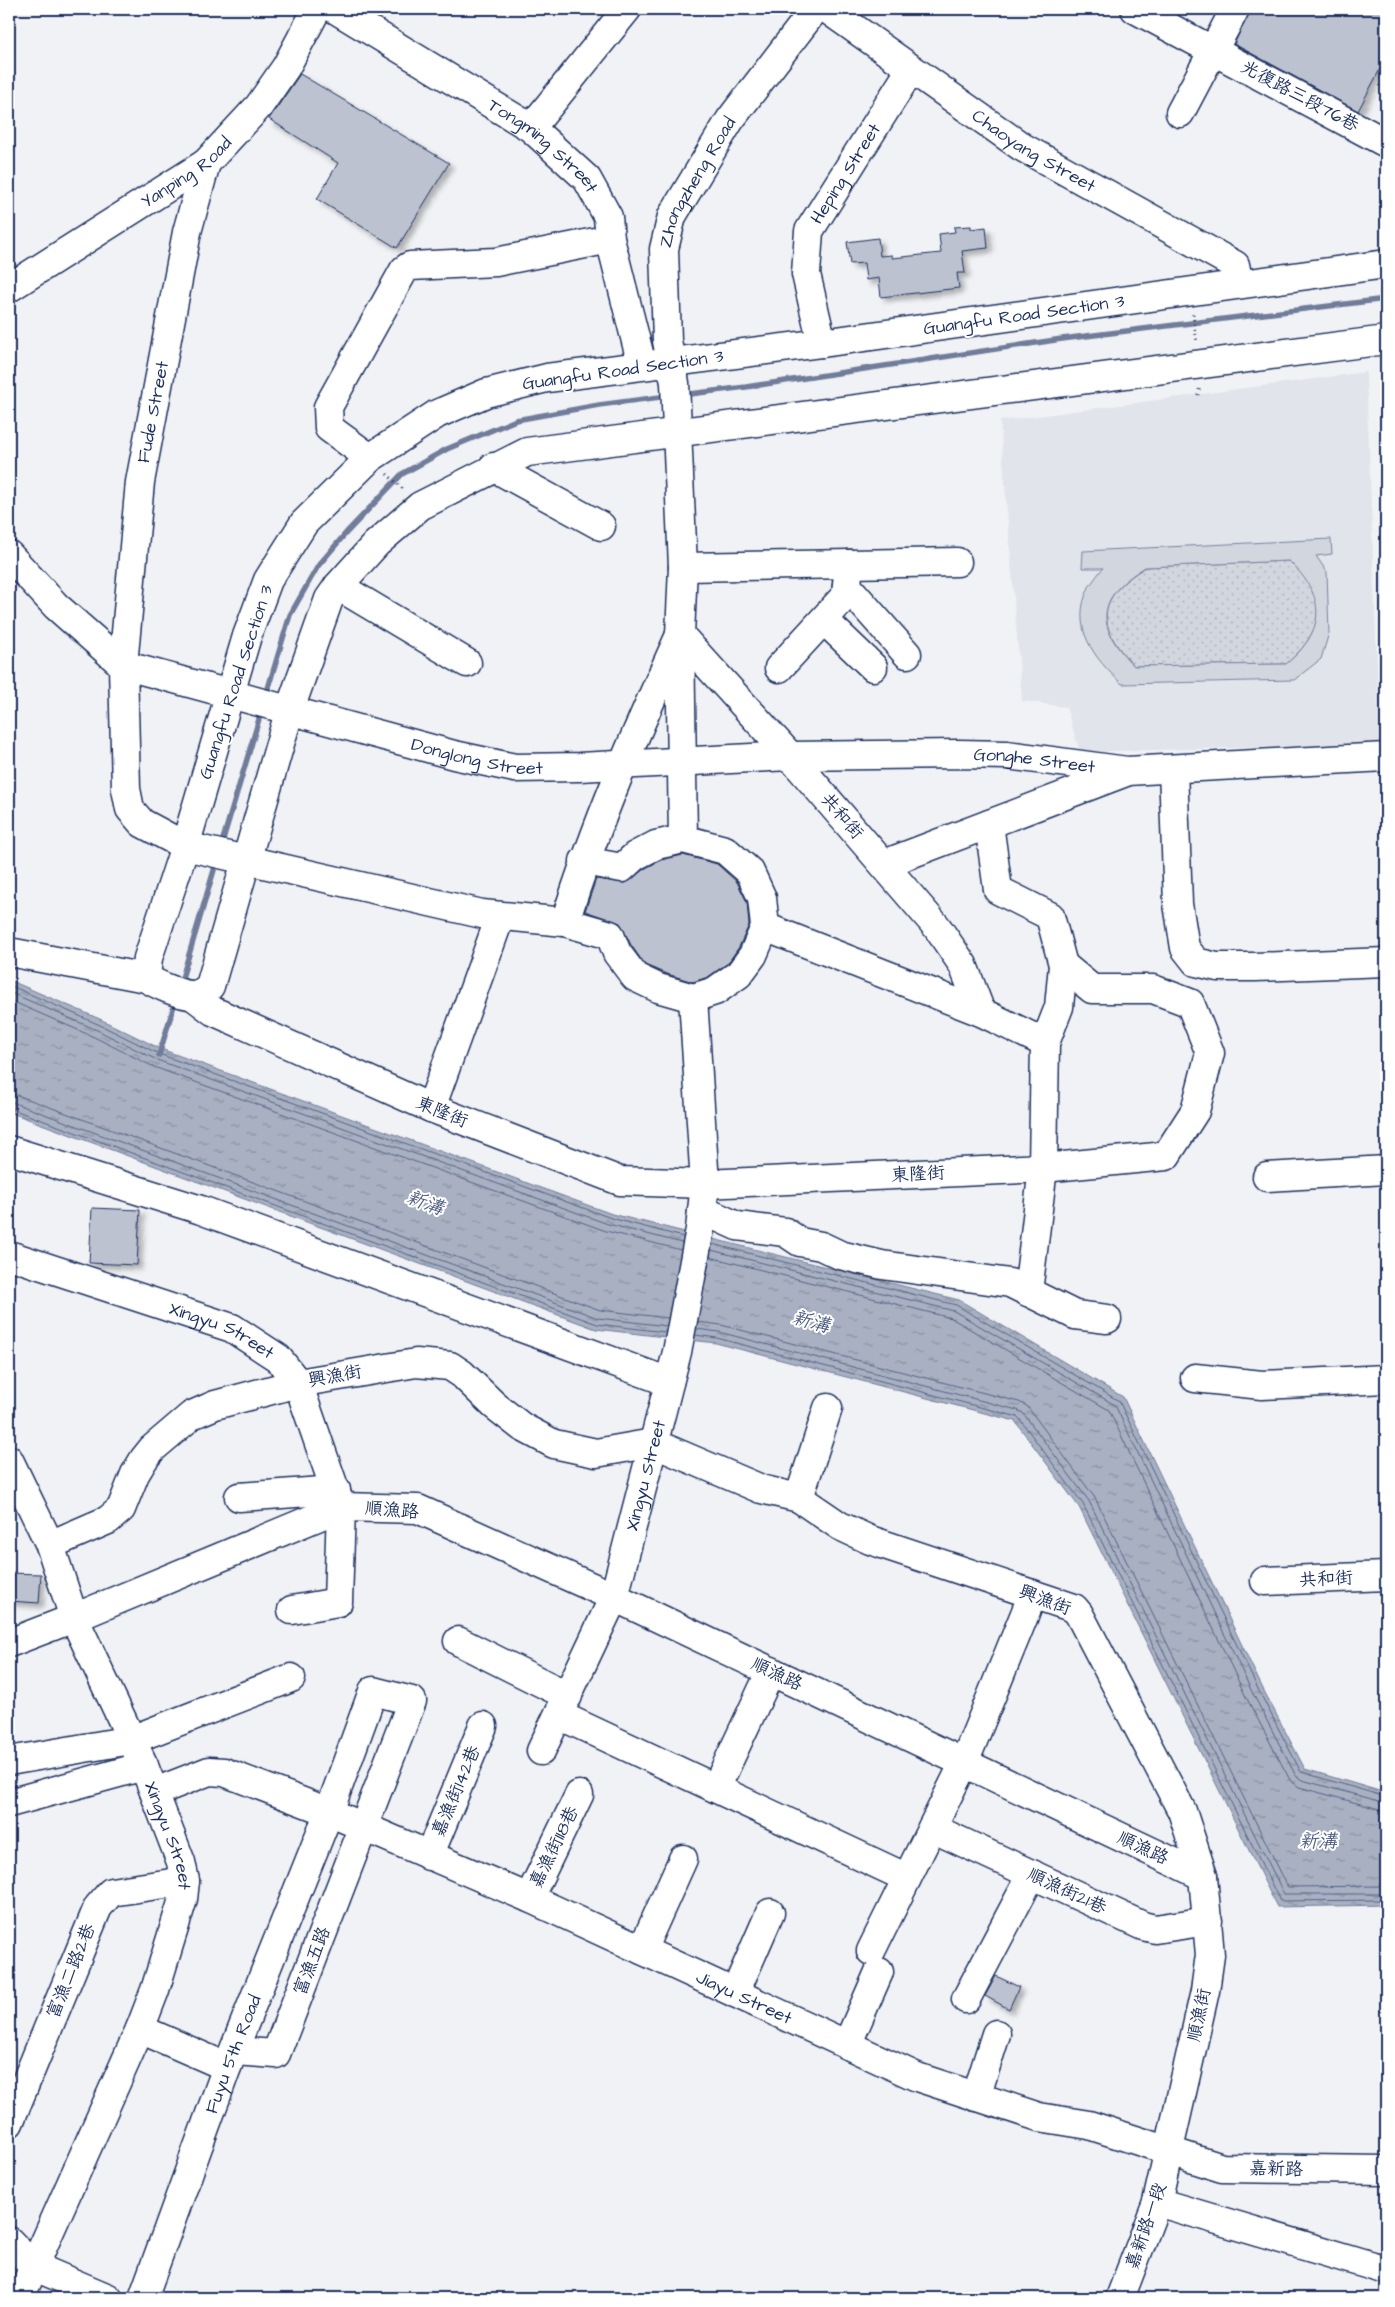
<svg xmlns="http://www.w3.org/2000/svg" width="1395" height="2307" font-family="'Architects Daughter','LXGW WenKai TC',sans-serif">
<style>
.built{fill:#e1e4ea}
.grass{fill:url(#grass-dots);stroke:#76829e}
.green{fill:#d2d6df;stroke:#76829e;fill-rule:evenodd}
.water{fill:url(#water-ripples);stroke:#707c9a}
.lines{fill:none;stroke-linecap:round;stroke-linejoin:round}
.shore{stroke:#536386;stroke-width:1}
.stream{stroke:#707c9a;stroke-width:5.5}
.building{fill:#bcc2d0;stroke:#1b2f5e;filter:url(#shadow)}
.minor-casing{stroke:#1b2f5e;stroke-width:31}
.path{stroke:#1b2f5e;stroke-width:3;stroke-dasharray:1 4;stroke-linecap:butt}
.minor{stroke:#fff;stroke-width:28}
.labels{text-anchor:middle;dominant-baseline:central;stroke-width:4;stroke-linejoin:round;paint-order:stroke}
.street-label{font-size:18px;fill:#1b2f5e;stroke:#fff}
.water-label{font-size:19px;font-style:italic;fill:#4c5c81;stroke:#fff}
</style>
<defs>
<pattern id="grass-dots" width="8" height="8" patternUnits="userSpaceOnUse" patternTransform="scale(1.25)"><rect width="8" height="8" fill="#d2d6df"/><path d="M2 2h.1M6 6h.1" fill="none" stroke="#b4b8c2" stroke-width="1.8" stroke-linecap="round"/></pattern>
<pattern id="water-ripples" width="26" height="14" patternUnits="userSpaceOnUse" patternTransform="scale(1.25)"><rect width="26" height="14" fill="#a8b0c2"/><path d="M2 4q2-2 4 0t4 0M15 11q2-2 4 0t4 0" fill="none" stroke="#8890a1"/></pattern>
<filter id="shadow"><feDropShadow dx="4.5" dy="4.5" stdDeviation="2.5" flood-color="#0004"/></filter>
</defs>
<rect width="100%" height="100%" fill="#f1f2f5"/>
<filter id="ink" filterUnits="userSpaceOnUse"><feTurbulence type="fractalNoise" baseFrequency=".02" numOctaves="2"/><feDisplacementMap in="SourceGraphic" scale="10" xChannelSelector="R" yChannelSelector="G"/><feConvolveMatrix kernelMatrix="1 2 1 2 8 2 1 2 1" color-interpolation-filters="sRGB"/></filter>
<g filter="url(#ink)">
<!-- built -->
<path class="built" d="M1366,372L1380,744L1080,752L1066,707L1022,701L1000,421Z"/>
<!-- grass -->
<path class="grass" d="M1289,561C1328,597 1326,630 1286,664L1134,666C1095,625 1096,597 1146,567Z"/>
<!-- green -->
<path class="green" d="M1331,539L1332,554L1316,556L1327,572L1329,633L1321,659L1294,680L1122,684C1094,658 1069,627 1089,587C1093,581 1098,574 1103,568H1082L1083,551ZM1289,561C1327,597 1326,631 1286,664L1134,666C1094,626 1096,597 1145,567Z"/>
<!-- water -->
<path class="water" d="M9,980L102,1020L161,1049L612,1214L959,1300L1123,1397L1263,1689L1305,1769L1386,1793V1905L1277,1907L1079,1507L1015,1421L716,1343L596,1329L9,1112Z"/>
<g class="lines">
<!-- shore -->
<path class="shore" d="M9,985L100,1025L159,1054L611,1218L683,1237
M9,992L97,1030L157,1060L608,1224L682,1243
M9,1000L94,1037L154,1067L606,1231L681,1250
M9,1094L17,1095L600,1310L668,1318
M9,1101L598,1318L667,1326
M9,1108L597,1324L665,1332
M712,1244L956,1305L1119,1401L1259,1691L1301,1772L1386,1797
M711,1250L954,1311L1115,1405L1253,1694L1296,1776L1302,1780L1386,1803
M710,1257L951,1318L1109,1410L1246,1697L1290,1780L1299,1787L1386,1811
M698,1322L721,1325L1019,1402L1027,1406L1095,1498L1288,1887L1386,1886
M697,1329L719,1332L1017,1410L1023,1413L1089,1501L1284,1894H1386
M695,1335L717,1338L1018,1417L1083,1504L1280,1901L1386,1900"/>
<!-- stream -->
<path class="stream" d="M682,395L746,387L1062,339L1386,299
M266,695L290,615L318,566L346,533L402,474L447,449L516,420L599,405L668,396
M221,846L262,709
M180,985L217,860
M159,1055L176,999"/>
</g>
<!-- building -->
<path class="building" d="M1251,9H1386V58L1358,111L1234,44Z
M300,74L449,163L397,248L317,199L338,163L269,119Z
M971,226V229L986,227L988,248L962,251L965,273H957L959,288L881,297L879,278L866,280L864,263L850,264L847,242L878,238L880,256L892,255V258L941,253L939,234L955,232L954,227Z
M683,855L717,864L737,882L747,902L749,925L739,947L728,963L708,977L693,982L664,973L645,965L631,945L620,923L585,911L596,879L626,883L644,869L661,860Z
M92,1208L140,1210L137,1265L89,1263Z
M9,1573L41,1574L39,1603L9,1601Z
M996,1976L1019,1987L1009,2009L985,1996Z"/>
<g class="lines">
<defs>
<g id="minor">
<path id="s1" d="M335,9L531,128L587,179L608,217L610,239L642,365"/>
<path id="s2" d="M827,9L1022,147L1235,265L1239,284"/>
<path d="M1135,9L1386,143"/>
<path d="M1180,113L1235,9"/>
<path d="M531,128L627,9"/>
<path d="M206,163L187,232L140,482L123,665L126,789L130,809L142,823L185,846L482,914L565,922"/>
<path d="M1386,264L822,343L547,378L486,393L437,414L370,458L304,523L268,580L247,636L185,846L148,958L146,978C156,984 180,995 192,995C200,995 205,991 210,986L290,709L329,599L338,586L376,544L420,506L527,452L1386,340"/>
<path id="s3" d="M9,288L206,163L259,106L286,67L317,9"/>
<path id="s4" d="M822,343L806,274L809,231L911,69"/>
<path d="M370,458L329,428L328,407L404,270L410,266L496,262L610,239"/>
<path d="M493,467L601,526"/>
<path id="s5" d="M9,555L56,606L123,665L454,755L515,768L579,767L790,756L959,754L1007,755L1127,771L1386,757"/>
<path d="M683,567L957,562"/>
<path d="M338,586L467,663"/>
<path d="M847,586L907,654"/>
<path d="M824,620L873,667"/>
<path d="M779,668L846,595L849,564"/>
<path d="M1173,769L1178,904L1185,948L1196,962L1217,967H1255L1386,962"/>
<path d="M989,824L998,890L1050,916L1063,965L1059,1007L1045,1043"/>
<path id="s6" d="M683,839L680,635L683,567L675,383L667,341L664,249L672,216L730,120L815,9"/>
<path d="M584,861L622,868L635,856L656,845L683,839L725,850L750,872L762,898L765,927L753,955L739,974L715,991L693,998L658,988L635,977L617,953L610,935L565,922C596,823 637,730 680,635L790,756L937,927L963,965L981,1012"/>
<path d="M884,864L1126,772"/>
<path d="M765,927L981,1012L1045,1043L1043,1168L1028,1292"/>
<path d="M9,952L146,978"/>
<path d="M192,995L213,1011L431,1108L620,1181L705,1184L1043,1168L1166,1156L1195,1111L1210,1053L1190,1003L1153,989H1092L1063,965"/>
<path d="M431,1108L500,917"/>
<path d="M9,1150L201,1210L669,1382"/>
<path d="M1267,1177L1386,1170"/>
<path d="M702,1210L737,1226L785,1232L800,1242L821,1246L840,1255L882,1265L1010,1283L1075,1315L1107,1319"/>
<path id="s7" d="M9,1255L232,1328L278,1358L298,1383L341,1507L338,1602L292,1610"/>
<path d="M1195,1378L1262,1385L1386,1379"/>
<path id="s8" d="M9,1460L50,1545L74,1618L144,1766L181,1862L185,1881L183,1899L155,1990L140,2029L20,2298"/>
<path d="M239,1497L336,1490"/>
<path d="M799,1498L828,1408"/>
<path d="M50,1545L108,1520L121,1509L135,1474L144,1459L152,1449L192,1415L215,1405L298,1383L416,1363L450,1366L462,1374L494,1405L522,1427L554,1444L596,1453L653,1443L761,1489L799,1498L840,1526L870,1540L1074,1608L1079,1614L1182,1811L1203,1876L1210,1955L1205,1991L1157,2202L1120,2298"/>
<path d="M1265,1581L1386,1576"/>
<path d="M458,1641L568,1696"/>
<path d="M9,1643L74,1618L341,1507L418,1509L614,1597L1203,1876"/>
<path d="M559,1715L907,1878"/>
<path id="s9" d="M541,1751L614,1597L677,1352L700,1229L705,1184L693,998"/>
<path d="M9,1761L131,1740L291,1678"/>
<path d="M716,1788L771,1671"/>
<path id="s10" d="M155,1792L209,1771L224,1772L329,1812L529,1898L917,2077L1039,2117L1089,2125L1222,2168L1386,2170"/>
<path d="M9,1803L144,1766"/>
<path d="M932,1828L1143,1926L1155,1929L1208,1921"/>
<path d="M429,1856L483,1726"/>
<path d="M529,1898L579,1795"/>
<path d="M642,1950L683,1859"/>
<path d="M871,1951L964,1763L1033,1594"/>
<path d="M735,1993L770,1913"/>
<path d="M966,1999L1032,1874"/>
<path d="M140,2029L227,2067"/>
<path d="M847,2045L879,1972"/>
<path d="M976,2097L996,2034"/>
<path d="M9,2123L98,1907L111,1892L185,1881"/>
<path d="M1157,2202L1386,2270"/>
<path d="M9,2241L33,2266L108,2298"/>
<path id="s11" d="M143,2298L227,2067L329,1812L373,1691L412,1701L276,2054L234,2051"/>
</g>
</defs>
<!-- minor casing -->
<use href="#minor" class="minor-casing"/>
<!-- path -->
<path class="path" d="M1193,314L1197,343
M1198,395L1200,386
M387,474L404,490"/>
<!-- minor -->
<use href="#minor" class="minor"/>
</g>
</g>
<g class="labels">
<!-- street labels -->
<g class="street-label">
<text transform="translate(1300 96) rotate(28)">光復路三段76巷</text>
<text stroke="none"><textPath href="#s1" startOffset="250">Tongming Street</textPath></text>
<text stroke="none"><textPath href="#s2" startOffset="251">Chaoyang Street</textPath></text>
<text stroke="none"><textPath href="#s3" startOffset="212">Yanping Road</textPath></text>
<text stroke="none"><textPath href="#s4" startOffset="182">Heping Street</textPath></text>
<text stroke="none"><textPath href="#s6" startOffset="666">Zhongzheng Road</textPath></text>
<text transform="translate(1024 315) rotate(-8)">Guangfu Road Section 3</text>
<text transform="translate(623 370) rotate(-8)">Guangfu Road Section 3</text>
<text transform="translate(153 412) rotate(-79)">Fude Street</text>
<text transform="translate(236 682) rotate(-72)">Guangfu Road Section 3</text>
<text stroke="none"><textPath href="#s5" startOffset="525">Donglong Street</textPath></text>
<text stroke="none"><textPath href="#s5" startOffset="1084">Gonghe Street</textPath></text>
<text transform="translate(842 816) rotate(49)">共和街</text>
<text transform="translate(442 1112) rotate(22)">東隆街</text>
<text transform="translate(918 1174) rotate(-3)">東隆街</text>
<text stroke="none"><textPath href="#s7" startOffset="226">Xingyu Street</textPath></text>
<text transform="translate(335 1376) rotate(-10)">興漁街</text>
<text stroke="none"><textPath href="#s9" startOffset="296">Xingyu Street</textPath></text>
<text transform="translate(392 1510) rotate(5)">順漁路</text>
<text transform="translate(1326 1579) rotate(-3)">共和街</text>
<text transform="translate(1045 1600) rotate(21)">興漁街</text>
<text transform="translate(777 1674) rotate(25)">順漁路</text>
<text transform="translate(456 1791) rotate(-67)">嘉漁街142巷</text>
<text stroke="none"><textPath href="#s8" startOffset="409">Xingyu Street</textPath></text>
<text transform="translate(554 1847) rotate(-64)">嘉漁街118巷</text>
<text transform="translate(1143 1848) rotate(25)">順漁路</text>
<text transform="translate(1067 1891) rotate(25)">順漁街21巷</text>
<text transform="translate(312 1961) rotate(-69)">富漁五路</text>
<text transform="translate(71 1971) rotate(-68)">富漁二路2巷</text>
<text stroke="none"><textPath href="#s10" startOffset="640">Jiayu Street</textPath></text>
<text transform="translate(1199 2015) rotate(-78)">順漁街</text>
<text stroke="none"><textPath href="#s11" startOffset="260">Fuyu 5th Road</textPath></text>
<text transform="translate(1276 2169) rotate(1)">嘉新路</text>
<text transform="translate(1146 2226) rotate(-71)">嘉新路一段</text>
</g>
<!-- water labels -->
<g class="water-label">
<text transform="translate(425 1203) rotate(20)">新溝</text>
<text transform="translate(811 1322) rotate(15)">新溝</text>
<text x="1318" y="1841">新溝</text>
</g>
</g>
<!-- margin -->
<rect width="1395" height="2307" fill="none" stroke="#fff" stroke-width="30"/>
<rect x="15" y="15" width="1365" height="2277" fill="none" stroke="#1b2f5e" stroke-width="2" filter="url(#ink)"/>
</svg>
